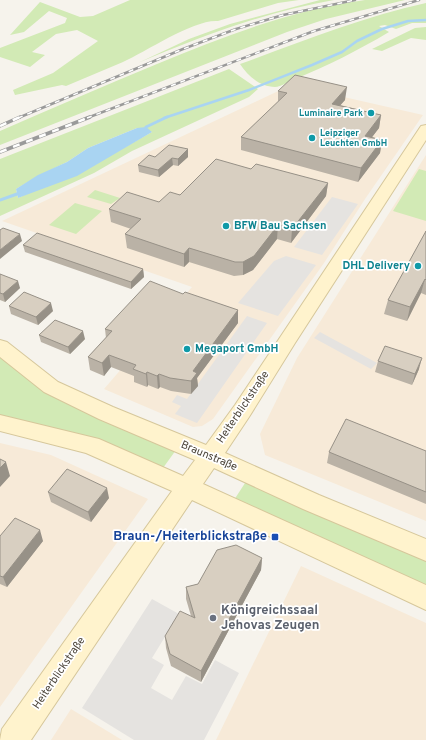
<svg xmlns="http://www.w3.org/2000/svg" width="426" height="740" font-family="Overpass,sans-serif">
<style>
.commercial{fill:#f7ead8}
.green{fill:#d2eab5;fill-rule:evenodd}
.parking{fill:#e5e3e0}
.water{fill:#a9d4f2}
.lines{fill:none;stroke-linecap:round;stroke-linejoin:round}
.stream-far1{stroke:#a9d4f2;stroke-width:2.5}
.stream{stroke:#a9d4f2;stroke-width:3}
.secondary-casing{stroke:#d6c79b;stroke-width:2}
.secondary{fill:#fff3cd;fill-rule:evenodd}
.rail-far1-casing{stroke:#9a9a9a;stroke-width:2.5}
.rail-casing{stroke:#9a9a9a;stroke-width:3.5}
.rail-far1{stroke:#fff;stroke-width:1.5;stroke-dasharray:5;stroke-linecap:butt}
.rail{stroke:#fff;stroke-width:2.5;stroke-dasharray:7;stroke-linecap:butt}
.wall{fill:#bab2a6}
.shaded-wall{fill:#979187}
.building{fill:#d8cfc1;stroke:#979187}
.culture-dot{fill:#0f9aa8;stroke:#fff;stroke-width:1.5}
.transit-dot{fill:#1a4fb4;stroke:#fff;stroke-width:1.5}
.worship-dot{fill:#6b7280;stroke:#fff;stroke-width:1.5}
.labels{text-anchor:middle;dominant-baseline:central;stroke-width:3.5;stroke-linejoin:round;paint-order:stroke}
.far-culture-label{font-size:9px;font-weight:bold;fill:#0d838f;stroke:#fff;text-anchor:end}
.culture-label{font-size:11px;font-weight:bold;fill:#0d838f;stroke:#fff;text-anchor:start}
.street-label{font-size:11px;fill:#4b4439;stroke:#fff}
.near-transit-label{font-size:13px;font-weight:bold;fill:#164399;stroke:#fff;text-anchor:end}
.near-worship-label{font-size:13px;font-weight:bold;fill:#5b616d;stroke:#fff;text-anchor:start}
</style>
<rect width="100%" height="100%" fill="#f6f3ec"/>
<!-- commercial -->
<path class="commercial" d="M291,85L423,115L365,199L324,263L213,419L202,426L193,427L104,389L192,287L2,221Z
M426,155V521L265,455L260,434L297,358Z
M0,443L51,455L148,499L0,707Z
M301,566L426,623V740H216Z
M71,709L122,740H51Z"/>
<!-- green -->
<path class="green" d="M130,0H299L278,3L218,21C194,19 147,51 123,62C104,70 85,78 66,86L62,85L15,95L13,90L53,73L98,41L77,30L56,34L32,52L45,55L30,67L0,57V48L65,23L67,18L49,11L24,32L10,35L40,2L80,17L93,16Z
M320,0H334C265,12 202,36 138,63L189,39L230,24Z
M365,0H405L326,19L287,32L0,145V131C52,108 104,86 157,64C224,36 292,10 365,0Z
M426,3V23H412L396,29L385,25L379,26L389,32C359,50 327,66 295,79C289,81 281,87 275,87C260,87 248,76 240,64C301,42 362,17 426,3Z
M426,27V40L411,38L382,51L372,49L415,28Z
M229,69L258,89L249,97L132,151L94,173L0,216V159ZM137,128L152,132L104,159L18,198L16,189L38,176L67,162L88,148Z
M419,169L426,171V221L393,211Z
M95,190L120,198L111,204L87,197Z
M75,203L102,211L76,234L49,225Z
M0,356L176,450L163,468L0,417Z
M247,480L426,557V585L234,500Z"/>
<!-- parking -->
<path class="parking" d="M332,197L358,204L322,255L294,247Z
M286,256L316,265L278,316L238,303L274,261Z
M247,316L267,323L197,423L175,414L181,406L172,402L177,395L187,399Z
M320,332L377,363L371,369L314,338Z
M152,599L179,614L152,658L164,665L151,688L172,700L186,676L202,684L215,660L239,673L204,740H134L82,708Z"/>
<!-- water -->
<path class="water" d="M146,127L152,132L77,176L18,198L16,189L38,175L67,162L88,148L137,128Z"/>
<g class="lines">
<!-- stream-far1 -->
<path class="stream-far1" d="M164,118L249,90L312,65L342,52L357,41L382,29L408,21L426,20"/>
<!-- stream -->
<path class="stream" d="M146,127L167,117
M0,200L17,194"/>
<defs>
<path id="secondary" d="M426,125V140L295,343L249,417L225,453L319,495L426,539V561L303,509L214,468L203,484L426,585V610L192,500L31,740H0L2,729L172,491L86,453L0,431V415L99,439L183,476L195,460L99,419L44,392L0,357V340L7,342L58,382L113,407L206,445L235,405L421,126Z"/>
</defs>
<!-- secondary casing -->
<use href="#secondary" class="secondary-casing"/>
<!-- secondary -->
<use href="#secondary" class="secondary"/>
<defs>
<path id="rail-far1" d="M18,118L183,49L236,29L283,15L355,0
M87,118L314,31L419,0"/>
<path id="rail" d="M0,126L20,117
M0,152L90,117"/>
</defs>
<!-- rail-far1 casing -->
<use href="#rail-far1" class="rail-far1-casing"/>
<!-- rail casing -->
<use href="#rail" class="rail-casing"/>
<!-- rail-far1 -->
<use href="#rail-far1" class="rail-far1"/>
<!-- rail -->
<use href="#rail" class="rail"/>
</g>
<!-- wall -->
<path class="wall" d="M278,91L345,100L340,105L381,115L379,128L372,137L382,140L380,153L358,182L241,150V137L278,102Z
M188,149V157L178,166L173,165L159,177L139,172L138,165L155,157Z
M251,169L328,183L326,196L291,243L277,239L253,270L243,275L234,276L189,262L184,267L127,248L125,234L131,229L111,222L109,209L159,202Z
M426,231V295L421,293L407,321L384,314L388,300Z
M23,245L143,269L144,277L131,289L25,252Z
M0,274L20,288L5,302L0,300Z
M9,306L53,311L38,325L11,314Z
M238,310V323L197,378L198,386L191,394L171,391L160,387L158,389L148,385L147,387L134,382V376L111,367L104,376L90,370L88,357L106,338L105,329Z
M39,335L85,339L70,354L41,342Z
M378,361L419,369L412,385L375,372Z
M426,451V504L327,463L329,452Z
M48,492L109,498L91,522L51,502Z
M0,536L43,541L7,587L0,584Z
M262,558L261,570L201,682L171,666L166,648L165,636L191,616L186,599V587L198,584Z"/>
<!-- shaded-wall -->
<path class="shaded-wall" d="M347,87L345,100L331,116L332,104Z
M381,115L379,128L363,149L365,136Z
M382,140L380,153L358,182L361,168Z
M188,149V157L178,166V159Z
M172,158L173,165L159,177L158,170Z
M328,183L326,196L291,243L292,229Z
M278,225L277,239L253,270L243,275V262Z
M20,234L22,241L0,259V250Z
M189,248V262L184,267V254Z
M143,269L144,277L131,289V282Z
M425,279L421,293L407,321L410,307Z
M18,281L20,288L5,302L3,294Z
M51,303L53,311L38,325L36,317Z
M238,310V323L197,378L198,386L191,394V381L193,371Z
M83,331L85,339L70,354L68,347Z
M109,355L111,367L104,376L102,363Z
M422,358L419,369L412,385L415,374Z
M147,372L148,385L147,387L146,374Z
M159,374L160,387L158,389L157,376Z
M6,462L10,476L0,487V468Z
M107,488L109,498L91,522L88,512Z
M40,530L43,541L7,587L3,577Z
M262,558L261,570L201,682V671Z"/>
<!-- building -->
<path class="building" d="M295,75L347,87L332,104L381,115L365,136L382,140L361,168L241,137L287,93L278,91Z
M169,145L188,149L178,159L172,158L158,170L138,165L149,155L155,157Z
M216,159L251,169L256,164L328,183L292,229L278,225L254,256L243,262H235L189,248L184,254L125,234L141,219L109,209L127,192L159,202L170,192L180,195Z
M3,228L20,234L0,250V230Z
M426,231V280L425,279L410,307L388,300Z
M37,233L143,269L131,282L23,245Z
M0,274L18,281L3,294L0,293Z
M150,281L183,294L185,292L238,310L193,371L197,373L191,381L170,378L159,374L157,376L147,372L146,374L133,369L136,365L109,355L102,363L88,357L112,331L105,329Z
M24,292L51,303L36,317L9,306Z
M55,320L83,331L68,347L39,335Z
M385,346L422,358L415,374L378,361Z
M346,419L426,451V492L329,452Z
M0,459L6,462L0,468Z
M67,469L107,488L88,512L48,492Z
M15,518L40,530L3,577L0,576V536Z
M236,545L262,558L201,671L170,654L165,636L180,611L195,618L186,587L198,584L217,550Z"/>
<!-- markers -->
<g class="culture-dot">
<circle cx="371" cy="113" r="4"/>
<circle cx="312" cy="138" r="4"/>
<circle cx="226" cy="226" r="4"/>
<circle cx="418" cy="266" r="4"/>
<circle cx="187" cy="349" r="4"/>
</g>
<rect class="transit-dot" x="271" y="533" width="8" height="8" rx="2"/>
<circle class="worship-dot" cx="213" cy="618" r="4"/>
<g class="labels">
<!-- far-culture labels -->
<g class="far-culture-label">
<text x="363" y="113">Luminaire Park</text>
<text x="320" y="133" text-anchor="start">Leipziger<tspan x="320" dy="10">Leuchten GmbH</tspan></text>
</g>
<!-- culture labels -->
<g class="culture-label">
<text x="234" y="226">BFW Bau Sachsen</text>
<text x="410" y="266" text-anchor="end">DHL Delivery</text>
<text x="195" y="349">Megaport GmbH</text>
</g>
<!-- street labels -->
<g class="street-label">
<text transform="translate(243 407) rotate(-56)">Heiterblickstraße</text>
<text transform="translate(209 456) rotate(23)">Braunstraße</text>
<text transform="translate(59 673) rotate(-56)">Heiterblickstraße</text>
</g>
<!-- near-transit labels -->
<g class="near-transit-label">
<text x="267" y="537">Braun-/Heiterblickstraße</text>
</g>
<!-- near-worship labels -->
<g class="near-worship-label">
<text x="221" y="611">Königreichssaal<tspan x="221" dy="15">Jehovas Zeugen</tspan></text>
</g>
</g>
</svg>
